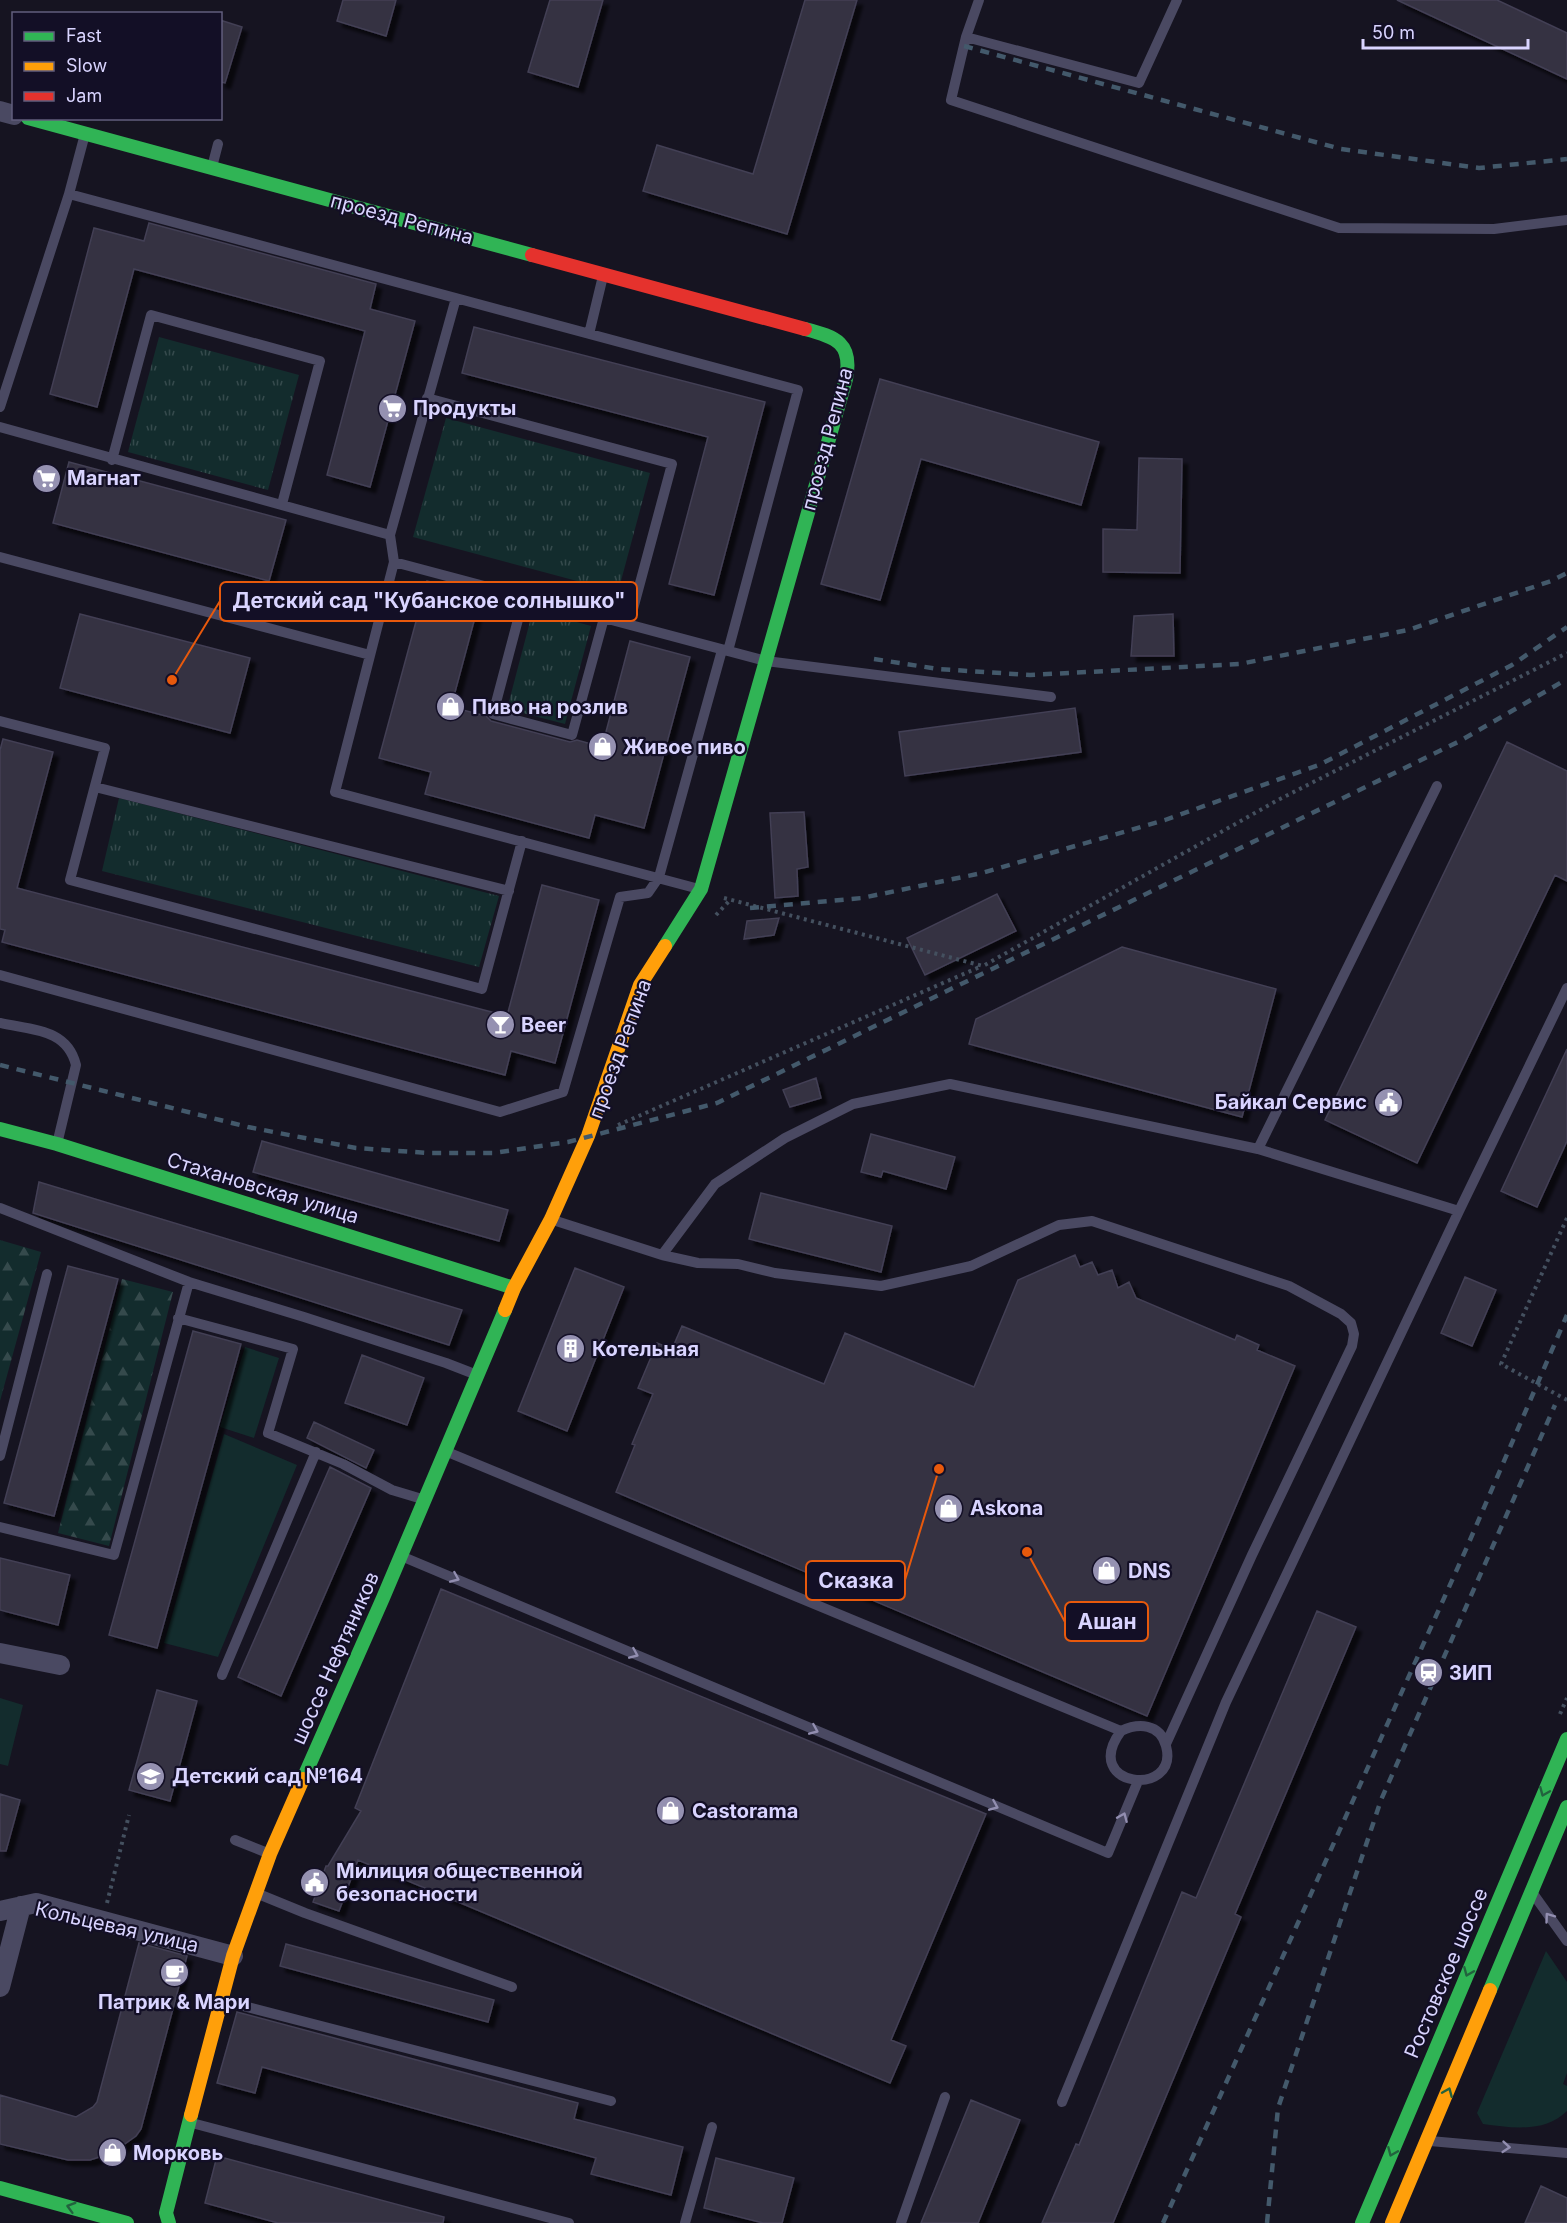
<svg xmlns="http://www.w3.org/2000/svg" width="1567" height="2223" font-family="Inter,sans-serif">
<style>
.grass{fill:#132c2d}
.forest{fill:url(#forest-firs)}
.park{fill:url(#park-tufts)}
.building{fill:#343243;stroke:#433f54;stroke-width:1.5;filter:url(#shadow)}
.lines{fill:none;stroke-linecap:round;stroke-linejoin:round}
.path{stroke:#44505f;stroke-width:4;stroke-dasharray:3 4.5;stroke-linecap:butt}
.lane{stroke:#4a4962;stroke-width:10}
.street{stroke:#4a4962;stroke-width:20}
.fast{stroke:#30b455;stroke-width:14}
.slow{stroke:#ff9f0a;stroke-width:14}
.jam{stroke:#e5322d;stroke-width:14}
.rail{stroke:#43596b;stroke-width:4.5;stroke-dasharray:9 8;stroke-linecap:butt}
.oneway{stroke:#928eb0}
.oneway2{stroke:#22623e}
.labels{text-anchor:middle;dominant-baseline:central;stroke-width:4.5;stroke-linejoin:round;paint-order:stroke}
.street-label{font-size:20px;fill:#d9d4ff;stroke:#130f26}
.poi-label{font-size:20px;font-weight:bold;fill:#d9d4ff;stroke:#130f26;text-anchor:start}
.leader{fill:none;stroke:#e8590c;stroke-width:2}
.callout-dot{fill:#e8590c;stroke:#130f26;stroke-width:2}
.callout{fill:#130f26;stroke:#e8590c;stroke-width:2}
.callout-label{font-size:21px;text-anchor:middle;font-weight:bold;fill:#d9d4ff}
</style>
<defs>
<pattern id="forest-firs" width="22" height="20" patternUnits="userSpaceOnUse" patternTransform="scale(1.5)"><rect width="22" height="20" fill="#132c2d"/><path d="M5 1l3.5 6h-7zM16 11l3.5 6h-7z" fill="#354a4c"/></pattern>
<pattern id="park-tufts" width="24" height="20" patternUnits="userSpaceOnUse" patternTransform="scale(1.5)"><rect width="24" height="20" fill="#132c2d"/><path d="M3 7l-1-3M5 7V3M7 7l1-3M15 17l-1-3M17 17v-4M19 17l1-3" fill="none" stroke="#354a4c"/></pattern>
<filter id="shadow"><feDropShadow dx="5.5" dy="5.5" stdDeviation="1.5" flood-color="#0009"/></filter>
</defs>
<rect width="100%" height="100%" fill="#161421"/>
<!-- grass -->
<path class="grass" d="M245,1347L279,1358L254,1438L220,1427Z
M224,1434L297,1465L218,1657L164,1643Z
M0,1698L23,1705L8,1766L0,1764Z
M1546,1951L1567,1982V2073L1563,2084L1567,2086V2111C1545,2133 1512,2128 1483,2124L1477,2113Z"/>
<!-- forest -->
<path class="forest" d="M0,1240L41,1252L0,1401Z
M122,1279L173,1292L109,1546L58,1533Z"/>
<!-- park -->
<path class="park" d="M159,337L299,375L268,490L128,452Z
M446,418L650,473L618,592L413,537Z
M533,610L591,626L565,724L507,709Z
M119,798L499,896L479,967L102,871Z"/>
<!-- building -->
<path class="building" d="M343,0H396L386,36L337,21Z
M550,0H603L578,87L528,72Z
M805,0H857L787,234L643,191L657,145L753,174Z
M1397,0H1497L1567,33V79Z
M220,20L242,27L225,83L220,82Z
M149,223L376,284L370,309L415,321L370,487L327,475L365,331L134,269L97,407L50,394L94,228L144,241Z
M474,327L765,402L714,595L669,584L708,437L462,373Z
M880,379L1099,442L1081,505L921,459L880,600L821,584Z
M1139,458L1182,459L1180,573L1103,572V529L1137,530Z
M69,462L286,520L269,581L53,523Z
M427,581L481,595L451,707L486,716L491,721L570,742L577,740L602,747L630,641L690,657L644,828L595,815L589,838L425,794L431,772L379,758Z
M80,614L250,658L230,733L60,688Z
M1173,614L1174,656H1131L1134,616Z
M1075,708L1081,752L905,776L899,732Z
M3,739L53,752L17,888L507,1016L542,885L599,900L555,1063L511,1051L505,1075L2,942L5,930L0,929V750Z
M1507,742L1567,771V881L1555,875L1417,1163L1325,1120Z
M804,812L808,867L797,869L798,896L775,898L770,813Z
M997,894L1016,931L925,975L907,938Z
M779,918L774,935L744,939L747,921Z
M1122,947L1276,989L1242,1117L969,1044L976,1019Z
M1567,1049V1141L1537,1207L1501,1191Z
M816,1078L821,1098L790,1107L783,1090Z
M871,1134L955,1157L946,1189L883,1171L881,1177L861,1172Z
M262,1141L508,1210L499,1241L253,1172Z
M39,1182L462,1310L449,1345L33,1213Z
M761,1193L892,1226L881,1272L749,1239Z
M1075,1255L1080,1267L1092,1262L1098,1275L1112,1270L1118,1288L1129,1282L1136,1298L1235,1340L1237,1335L1259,1345L1257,1350L1295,1366L1147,1716L616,1492L635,1445L632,1444L653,1394L638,1388L657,1343L672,1349L682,1326L824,1384L845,1333L974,1387L1018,1280Z
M68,1266L118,1279L54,1516L4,1503Z
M575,1268L624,1287L567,1431L518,1411Z
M1465,1277L1496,1290L1472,1346L1441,1333Z
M193,1331L241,1344L157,1648L109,1635Z
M362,1355L424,1378L407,1425L345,1403Z
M314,1422L374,1450L366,1468L307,1438Z
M330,1467L371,1488L281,1696L238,1677Z
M0,1558L70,1575L58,1625L0,1610Z
M441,1589L986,1814L891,2040L906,2046L890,2083L358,1860L339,1911L313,1902L326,1866H328L361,1811L355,1808Z
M1317,1611L1356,1627L1235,1914L1241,1917L1113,2223H1042L1076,2144L1079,2145L1182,1892L1196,1898Z
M157,1690L197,1701L170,1801L129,1790Z
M0,1794L20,1800L6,1851H0Z
M139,1943L187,1956L141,2129L136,2136L112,2153L90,2160H68L0,2144V2095L76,2117L93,2107L97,2102Z
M286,1944L494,2000L488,2022L280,1966Z
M237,2012L578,2103L574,2119L683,2147L671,2195L591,2174L596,2158L262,2067L255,2093L217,2083Z
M971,2100L1020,2120L978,2223H921Z
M217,2156L444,2217L443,2223H278L205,2203Z
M716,2158L794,2178L782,2223H763L704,2208Z
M1541,2186L1567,2198V2223H1525Z"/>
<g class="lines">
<!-- path -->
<path class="path" d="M724,898L983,966L1278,800L1567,653
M716,915L730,900
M618,1125L982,966
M1567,1218L1501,1364L1567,1400
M1560,1714L1567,1698
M107,1903L129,1815"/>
<!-- lane -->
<path class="lane" d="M979,0L966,37L951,100L1339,228L1494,229L1567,220
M966,37L1139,83L1177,0
M212,167L218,144
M69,194L798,390L728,651
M456,298L390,535L394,562L335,792L699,889
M589,334L603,276
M427,398L672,464L629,624
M0,407L69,194L85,134
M0,427L390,535
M112,460L151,315L320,361L282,504
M0,557L370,655
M394,562L766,661L1051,697
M524,597L493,714L572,735L604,618
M0,721L105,748L70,880L482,989L522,841
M95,787L509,891
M0,975L500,1112L563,1092L620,897L648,893L659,877L722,650
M0,1023C31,1030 67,1028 76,1065L57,1144
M1258,1149L1437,786
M0,1208L189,1282L304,1317L446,1363L477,1375
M1459,1211L1567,988
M553,1220L662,1255L698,1263L738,1264L775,1273L881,1286L971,1266L1059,1225L1092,1221L1289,1286L1341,1314L1351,1323L1354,1334L1352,1346L1252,1555L1166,1744
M662,1255L715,1184L785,1138L853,1104L950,1084L1258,1149L1459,1211L1226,1702L1062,2102
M178,1318L293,1349L268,1433L343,1464L392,1490L422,1499
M445,1451L1121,1731C1138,1723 1160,1723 1166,1746C1180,1798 1079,1788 1121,1731
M0,1456L47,1274
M0,1527L114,1555L189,1282
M401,1556L1108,1853L1138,1781
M222,1675L316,1452
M235,1840L270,1854
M256,1893L305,1913L512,1987
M1534,1895L1567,1941
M224,2001L611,2101
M192,2123L569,2223
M1430,2141L1567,2153
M685,2223L712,2127
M901,2223L945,2097"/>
<!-- street -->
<path class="street" d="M0,111L14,115
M0,1653L60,1665
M0,1911L36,1903L233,1956
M0,1987L21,1906"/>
<!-- fast -->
<path class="fast" d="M28,118L532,255
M665,946L701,889L846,379C853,343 836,337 805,329
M0,1129L57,1144L514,1288
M303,1779L383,1598L505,1310
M1490,1990L1567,1807
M0,2188L127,2223
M169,2223L166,2213L191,2115
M1362,2223L1567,1739"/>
<!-- slow -->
<path class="slow" d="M505,1310L514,1288L551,1219L588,1136L640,985L665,946
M191,2115L233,1956L270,1854L303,1779
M1392,2223L1490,1990"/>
<!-- jam -->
<path class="jam" d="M532,255L805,329"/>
<!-- rail -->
<path class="rail" d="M964,46L1341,149L1479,168L1567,159
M874,659L938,669L1030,675L1240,664L1408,630L1551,581L1567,573
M750,908L862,898L982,873L1165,820L1319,765L1512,665L1567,627
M0,1065L248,1127L356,1148L428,1153H494L568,1142L717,1103L1460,741L1567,679
M1163,2223L1467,1547L1567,1315
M1267,2223L1278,2108L1381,1800L1555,1405"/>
</g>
<!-- one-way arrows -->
<defs><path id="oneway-chevron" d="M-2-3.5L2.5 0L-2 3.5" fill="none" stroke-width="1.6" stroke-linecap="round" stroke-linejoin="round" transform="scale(1.5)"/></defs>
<g class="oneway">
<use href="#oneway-chevron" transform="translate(455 1578) rotate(23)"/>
<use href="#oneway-chevron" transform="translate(634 1654) rotate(23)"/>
<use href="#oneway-chevron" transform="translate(814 1730) rotate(23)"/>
<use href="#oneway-chevron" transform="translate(994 1806) rotate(23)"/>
<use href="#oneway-chevron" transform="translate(1123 1817) rotate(-67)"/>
<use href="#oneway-chevron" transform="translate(1549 1917) rotate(-126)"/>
<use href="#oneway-chevron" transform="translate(1506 2147) rotate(5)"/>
</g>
<g class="oneway2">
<use href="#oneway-chevron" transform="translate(1544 1792) rotate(113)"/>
<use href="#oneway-chevron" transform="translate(1468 1972) rotate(113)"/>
<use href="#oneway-chevron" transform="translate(1448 2092) rotate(-67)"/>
<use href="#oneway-chevron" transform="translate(1392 2152) rotate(113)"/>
<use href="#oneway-chevron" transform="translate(71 2207) rotate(-164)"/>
</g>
<!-- icons -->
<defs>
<symbol id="supermarket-disc" viewBox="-11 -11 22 22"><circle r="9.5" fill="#9591b1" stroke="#130f26"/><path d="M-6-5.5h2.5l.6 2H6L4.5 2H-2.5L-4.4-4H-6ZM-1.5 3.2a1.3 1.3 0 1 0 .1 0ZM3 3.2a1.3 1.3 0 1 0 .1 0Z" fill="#fff"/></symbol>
<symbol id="shop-disc" viewBox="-11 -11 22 22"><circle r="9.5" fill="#9591b1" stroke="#130f26"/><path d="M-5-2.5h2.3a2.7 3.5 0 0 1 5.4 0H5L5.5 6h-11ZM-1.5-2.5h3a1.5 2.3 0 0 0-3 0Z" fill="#fff"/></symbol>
<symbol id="bar-disc" viewBox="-11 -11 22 22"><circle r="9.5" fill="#9591b1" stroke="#130f26"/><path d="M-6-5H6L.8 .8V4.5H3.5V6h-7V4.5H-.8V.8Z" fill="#fff"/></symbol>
<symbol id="civic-disc" viewBox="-11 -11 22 22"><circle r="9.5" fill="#9591b1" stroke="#130f26"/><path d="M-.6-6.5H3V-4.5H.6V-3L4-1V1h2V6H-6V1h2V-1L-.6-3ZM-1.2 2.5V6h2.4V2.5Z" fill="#fff"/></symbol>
<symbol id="building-disc" viewBox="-11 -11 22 22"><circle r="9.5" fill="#9591b1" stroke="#130f26"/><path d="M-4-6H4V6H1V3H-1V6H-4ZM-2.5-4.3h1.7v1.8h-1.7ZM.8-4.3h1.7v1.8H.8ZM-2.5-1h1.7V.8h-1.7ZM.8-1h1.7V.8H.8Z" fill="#fff"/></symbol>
<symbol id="station-disc" viewBox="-11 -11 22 22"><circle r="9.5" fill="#9591b1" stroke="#130f26"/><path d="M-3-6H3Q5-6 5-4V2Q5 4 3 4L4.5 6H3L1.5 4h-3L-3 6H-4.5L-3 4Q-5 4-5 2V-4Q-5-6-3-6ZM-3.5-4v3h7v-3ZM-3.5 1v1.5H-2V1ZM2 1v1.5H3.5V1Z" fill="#fff"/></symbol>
<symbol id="school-disc" viewBox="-11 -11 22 22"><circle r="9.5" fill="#9591b1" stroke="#130f26"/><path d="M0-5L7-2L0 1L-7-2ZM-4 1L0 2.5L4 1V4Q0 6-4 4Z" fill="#fff"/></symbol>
<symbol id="cafe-disc" viewBox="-11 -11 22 22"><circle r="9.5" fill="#9591b1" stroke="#130f26"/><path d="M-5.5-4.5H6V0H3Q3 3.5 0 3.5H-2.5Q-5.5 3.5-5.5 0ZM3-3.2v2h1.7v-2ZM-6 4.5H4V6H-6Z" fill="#fff"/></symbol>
</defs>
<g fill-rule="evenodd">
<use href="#supermarket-disc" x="376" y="392" width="33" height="33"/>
<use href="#supermarket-disc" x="30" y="462" width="33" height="33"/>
<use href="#shop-disc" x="434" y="690" width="33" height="33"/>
<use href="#shop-disc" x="586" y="730" width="33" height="33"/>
<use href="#bar-disc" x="484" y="1008" width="33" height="33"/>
<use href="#civic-disc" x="1372" y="1086" width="33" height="33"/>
<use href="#building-disc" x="554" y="1332" width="33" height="33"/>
<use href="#shop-disc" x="932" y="1492" width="33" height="33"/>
<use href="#shop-disc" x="1090" y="1554" width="33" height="33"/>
<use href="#station-disc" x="1412" y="1656" width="33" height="33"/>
<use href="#school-disc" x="134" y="1760" width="33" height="33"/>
<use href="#shop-disc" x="654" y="1794" width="33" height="33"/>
<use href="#civic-disc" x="298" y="1866" width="33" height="33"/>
<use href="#cafe-disc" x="158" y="1956" width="33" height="33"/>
<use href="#shop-disc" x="96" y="2136" width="33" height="33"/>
</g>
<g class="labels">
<!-- street labels -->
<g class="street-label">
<text transform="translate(402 219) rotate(15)">проезд Репина</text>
<text transform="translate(827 439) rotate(-75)">проезд Репина</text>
<text transform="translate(620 1049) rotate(-70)">проезд Репина</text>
<text transform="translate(263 1188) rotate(17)">Стахановская улица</text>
<text transform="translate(335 1658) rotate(-66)">шоссе Нефтяников</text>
<text transform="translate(117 1927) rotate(13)">Кольцевая улица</text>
<text transform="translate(1446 1973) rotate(-67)">Ростовское шоссе</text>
</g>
<!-- poi labels -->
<g class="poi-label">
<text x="413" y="408">Продукты</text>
<text x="67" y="478">Магнат</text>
<text x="472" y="707">Пиво на розлив</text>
<text x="623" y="747">Живое пиво</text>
<text x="521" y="1025">Beer</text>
<text x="1367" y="1102" text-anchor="end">Байкал Сервис</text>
<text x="592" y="1349">Котельная</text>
<text x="970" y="1508">Askona</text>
<text x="1128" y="1571">DNS</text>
<text x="1449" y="1673">ЗИП</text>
<text x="172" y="1776">Детский сад №164</text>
<text x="692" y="1811">Castorama</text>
<text x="336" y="1871">Милиция общественной<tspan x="336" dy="23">безопасности</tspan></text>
<text x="174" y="2002" text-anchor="middle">Патрик &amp; Мари</text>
<text x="133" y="2153">Морковь</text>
</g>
</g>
<!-- callouts -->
<path class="leader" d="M172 680L220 601M939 1469L905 1580M1027 1552L1065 1622"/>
<g class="callout-dot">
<circle cx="172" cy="680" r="6"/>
<circle cx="939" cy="1469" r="6"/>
<circle cx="1027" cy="1552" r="6"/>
</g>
<g class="callout">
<rect x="220" y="582" width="417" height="39" rx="6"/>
<rect x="806" y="1561" width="99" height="39" rx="6"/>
<rect x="1065" y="1602" width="83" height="39" rx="6"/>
</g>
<g class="callout-label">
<text x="429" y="608">Детский сад "Кубанское солнышко"</text>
<text x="856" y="1588">Сказка</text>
<text x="1107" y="1629">Ашан</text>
</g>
<!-- legend -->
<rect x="12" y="12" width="210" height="108" fill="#130f26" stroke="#625e7d" stroke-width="1.5"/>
<rect x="24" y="32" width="30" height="9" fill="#30b455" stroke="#625e7d" stroke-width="1.5"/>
<text x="66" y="42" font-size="18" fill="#d9d4ff">Fast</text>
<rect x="24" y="62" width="30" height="9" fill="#ff9f0a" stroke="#625e7d" stroke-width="1.5"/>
<text x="66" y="72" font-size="18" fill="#d9d4ff">Slow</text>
<rect x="24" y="92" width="30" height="9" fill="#e5322d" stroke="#625e7d" stroke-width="1.5"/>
<text x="66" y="102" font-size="18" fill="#d9d4ff">Jam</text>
<!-- scale -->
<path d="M1363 39v9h165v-9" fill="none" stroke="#d9d4ff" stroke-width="3"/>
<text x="1372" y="39" font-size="18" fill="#d9d4ff" stroke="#130f26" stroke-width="4.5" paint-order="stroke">50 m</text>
</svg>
